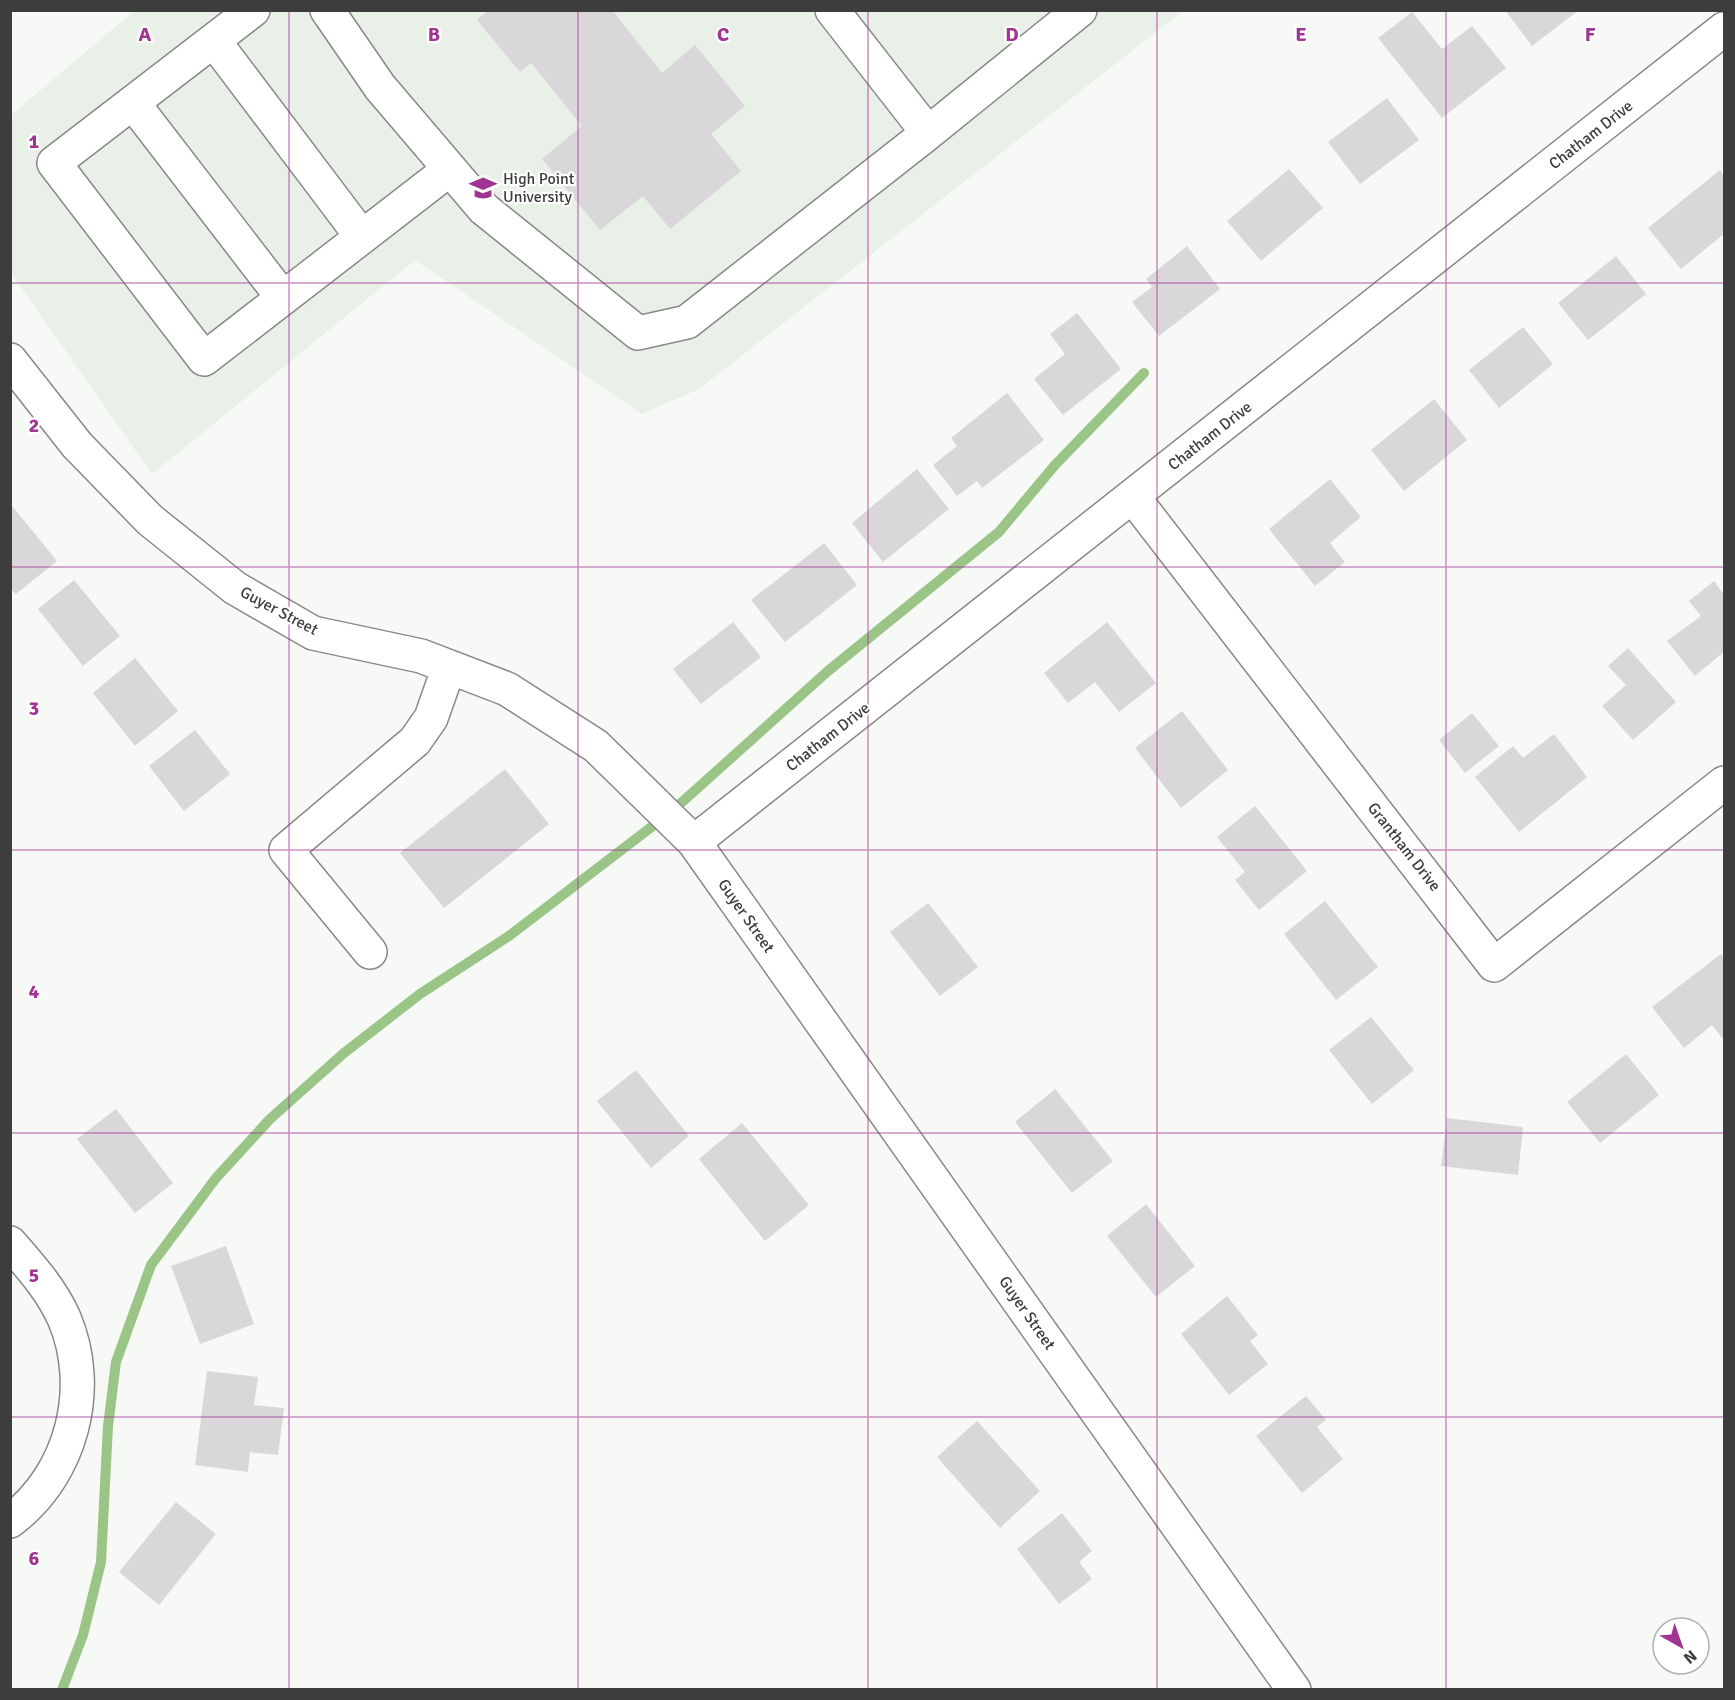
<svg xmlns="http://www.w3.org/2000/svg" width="1735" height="1700" font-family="Signika,sans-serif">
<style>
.built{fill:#e9f0e7}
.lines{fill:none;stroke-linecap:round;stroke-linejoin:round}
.stream{stroke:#9ac587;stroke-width:10}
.building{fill:#dad7da}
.minor-casing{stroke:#878987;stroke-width:36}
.minor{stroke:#fff;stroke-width:33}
.grid{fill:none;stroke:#a13493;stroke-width:1.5;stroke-opacity:0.55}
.labels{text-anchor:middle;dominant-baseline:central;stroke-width:4.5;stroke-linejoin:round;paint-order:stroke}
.street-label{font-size:16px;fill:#3c3d3c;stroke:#fff}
.poi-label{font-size:16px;fill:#3c3d3c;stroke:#fff;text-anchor:start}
.grid-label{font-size:20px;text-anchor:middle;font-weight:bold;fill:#a13493;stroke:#fff;stroke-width:4.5;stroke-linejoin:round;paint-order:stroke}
</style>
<rect width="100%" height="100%" fill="#f7f9f6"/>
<!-- built -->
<path class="built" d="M134,11H1183L699,389L642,414L415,260L152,474L11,273L10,116Z"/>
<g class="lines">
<!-- stream -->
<path class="stream" d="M62,1690L83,1635L101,1562L108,1426L116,1362L151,1265L216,1178L270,1119L344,1053L420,994L509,936L671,812L828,671L999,532L1055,465L1144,373"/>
</g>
<!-- building -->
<path class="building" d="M489,10H612L662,73L695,45L745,106L711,134L741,171L670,229L643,196L600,230L542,159L582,126L531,63L520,72L477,20Z
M1505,10H1579L1532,46Z
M1412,12L1442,49L1472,26L1506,68L1442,118L1378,38Z
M1387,98L1419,140L1360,184L1328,142Z
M1289,169L1323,208L1261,261L1227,221Z
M1720,170L1724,176V234L1681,269L1648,228Z
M1187,246L1220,289L1159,336L1132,302L1152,287L1146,279Z
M1616,256L1646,294L1588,340L1558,303Z
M1077,313L1121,369L1063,415L1034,379L1065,354L1050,334Z
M1523,327L1553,364L1499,408L1469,370Z
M1007,393L1044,440L982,488L977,481L957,496L933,465L957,446L951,438Z
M1434,399L1467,440L1404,491L1371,450Z
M917,469L949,509L883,562L852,523Z
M1330,479L1361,517L1330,543L1345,562L1315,586L1269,529Z
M13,507L57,561L16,594L10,588V509Z
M824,543L857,585L785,642L751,600Z
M74,580L120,636L83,666L38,609Z
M1714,581L1724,595V652L1695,676L1667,641L1701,616L1689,601Z
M733,622L761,657L701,704L673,669Z
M1107,622L1156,683L1119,712L1095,682L1068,703L1044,673Z
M1628,648L1676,702L1633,740L1602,706L1626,685L1608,666Z
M135,658L178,711L135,746L93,693Z
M1182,711L1228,770L1181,808L1135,748Z
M1472,713L1499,746L1465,773L1439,740Z
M195,730L230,774L184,811L149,766Z
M1554,734L1587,777L1519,832L1475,777L1513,746L1523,758Z
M505,769L549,824L444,908L400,853Z
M1255,806L1307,871L1259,910L1235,880L1245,872L1217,837Z
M1325,901L1378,967L1336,1000L1284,934Z
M928,903L978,967L940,996L890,932Z
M1721,954L1724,958V1040L1712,1025L1684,1048L1652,1007Z
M1371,1017L1414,1070L1372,1104L1329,1050Z
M1626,1054L1659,1095L1600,1143L1567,1102Z
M636,1070L689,1136L651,1168L597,1101Z
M1055,1089L1113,1161L1072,1193L1015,1122Z
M116,1109L173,1183L135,1213L77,1139Z
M1447,1118L1523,1127L1518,1175L1441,1166Z
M742,1123L809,1205L765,1241L699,1159Z
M1146,1204L1195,1266L1156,1297L1107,1236Z
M226,1246L254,1324L200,1344L171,1266Z
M1227,1296L1258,1335L1250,1341L1268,1364L1229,1395L1181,1334Z
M207,1371L258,1377L254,1405L284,1408L278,1455L250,1452L248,1472L195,1465Z
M1306,1396L1326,1420L1317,1427L1343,1459L1302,1493L1256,1436Z
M977,1421L1040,1491L1000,1528L937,1457Z
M176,1502L216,1534L159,1605L119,1572Z
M1062,1513L1092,1551L1079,1562L1092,1579L1059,1604L1017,1549Z"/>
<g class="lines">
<defs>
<path id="minor" d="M253,10L54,163L204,359L450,169
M327,10L380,87L484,209L638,333L687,322L928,133
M832,10L928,133L1080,10
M214,41L362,237
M133,103L283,298
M10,360L77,445L150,520L235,588L313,633L421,656L507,689L596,746L694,842L1294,1690
M1133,497L1494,965L1724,783
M694,842L1724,29
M370,952L286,850L415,741L431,718L449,667
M10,1243C30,1266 51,1289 64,1318C94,1388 72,1475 10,1521"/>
</defs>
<!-- minor casing -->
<use href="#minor" class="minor-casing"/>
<!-- minor -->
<use href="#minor" class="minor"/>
</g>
<!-- grid -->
<path class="grid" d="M289,10V1690M578,10V1690M868,10V1690M1157,10V1690M1446,10V1690M10,283H1724M10,567H1724M10,850H1724M10,1133H1724M10,1417H1724"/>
<!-- icons -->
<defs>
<symbol id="university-bare" viewBox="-9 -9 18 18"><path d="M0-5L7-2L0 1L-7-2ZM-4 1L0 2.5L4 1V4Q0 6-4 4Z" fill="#a13493" stroke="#fff" stroke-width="2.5" paint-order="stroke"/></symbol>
</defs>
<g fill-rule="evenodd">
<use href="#university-bare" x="464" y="169" width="38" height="38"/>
</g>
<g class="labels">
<!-- street labels -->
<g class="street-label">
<text transform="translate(1591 135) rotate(-38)">Chatham Drive</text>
<text transform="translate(1210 436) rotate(-38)">Chatham Drive</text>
<text transform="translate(279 611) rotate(28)">Guyer Street</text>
<text transform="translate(828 737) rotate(-38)">Chatham Drive</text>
<text transform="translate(1404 847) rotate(52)">Grantham Drive</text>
<text transform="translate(746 916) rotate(55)">Guyer Street</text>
<text transform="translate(1027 1313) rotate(55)">Guyer Street</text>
</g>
<!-- poi labels -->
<g class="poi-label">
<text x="503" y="179">High Point<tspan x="503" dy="18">University</tspan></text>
</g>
</g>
<g class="grid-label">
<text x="145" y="41">A</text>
<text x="434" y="41">B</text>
<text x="723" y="41">C</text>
<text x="1012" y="41">D</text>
<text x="1301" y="41">E</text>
<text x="1590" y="41">F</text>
<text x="34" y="148">1</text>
<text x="34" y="432">2</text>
<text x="34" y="715">3</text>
<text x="34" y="998">4</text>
<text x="34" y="1282">5</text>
<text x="34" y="1565">6</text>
</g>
<!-- border -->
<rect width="1735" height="1700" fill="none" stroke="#3c3d3c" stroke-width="24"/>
<!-- north arrow -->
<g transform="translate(1681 1646) rotate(140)"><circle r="28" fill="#ffffff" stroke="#b1b1b1" stroke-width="1.5"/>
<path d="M0-4.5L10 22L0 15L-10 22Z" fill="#a13493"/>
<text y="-9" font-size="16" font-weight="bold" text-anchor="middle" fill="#3c3d3c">N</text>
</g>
</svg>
